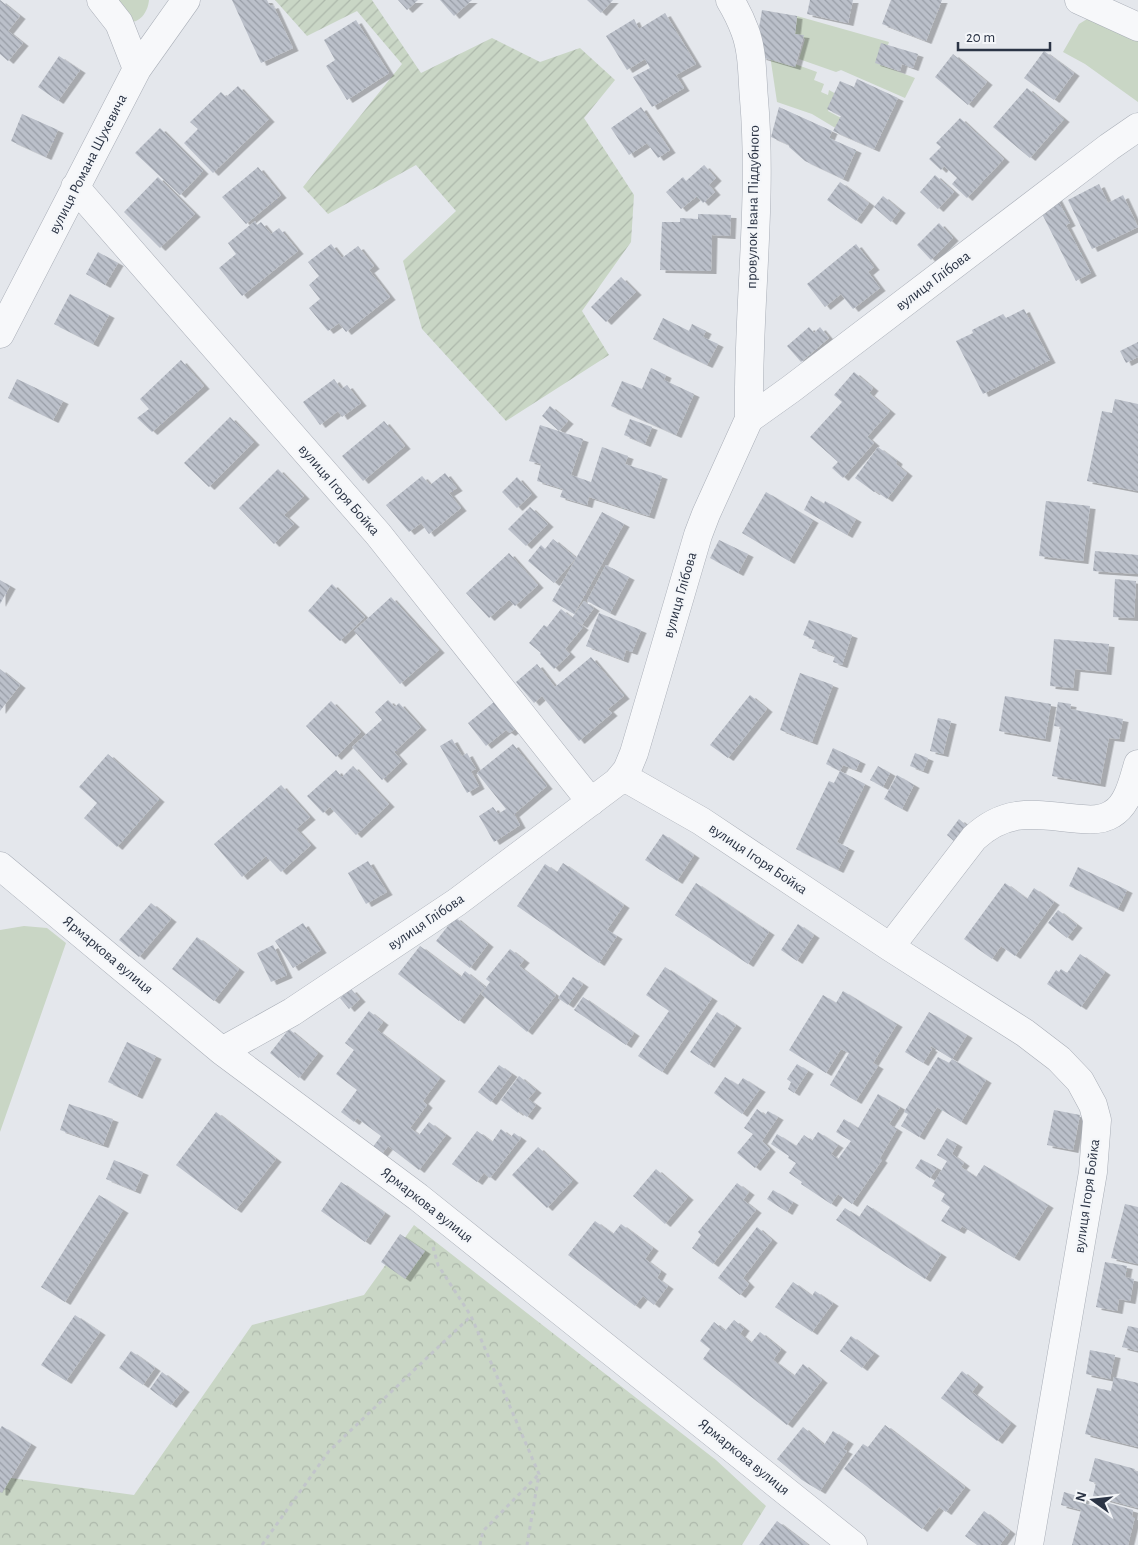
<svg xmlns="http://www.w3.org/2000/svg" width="1138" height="1545" font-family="'Alegreya Sans',sans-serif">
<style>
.grass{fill:#c9d6c5}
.forest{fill:url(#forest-crowns)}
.garden{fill:url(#garden-furrows)}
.building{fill:url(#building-back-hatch);filter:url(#shadow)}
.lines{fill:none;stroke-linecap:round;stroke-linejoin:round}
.minor-casing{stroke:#a9aeb7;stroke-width:29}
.path{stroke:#c2c5cb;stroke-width:3;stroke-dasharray:4 4;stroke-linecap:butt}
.minor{stroke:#f7f8fa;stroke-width:28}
.labels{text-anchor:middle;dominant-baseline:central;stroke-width:4.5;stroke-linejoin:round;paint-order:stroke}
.street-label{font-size:15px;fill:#2b3445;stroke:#f4f6f9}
</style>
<defs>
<pattern id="forest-crowns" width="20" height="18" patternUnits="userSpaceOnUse" patternTransform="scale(1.25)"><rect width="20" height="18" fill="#c9d6c5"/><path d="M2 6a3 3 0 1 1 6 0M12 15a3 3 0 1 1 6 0" fill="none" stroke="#adb8ab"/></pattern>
<pattern id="garden-furrows" width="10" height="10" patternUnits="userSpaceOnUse" patternTransform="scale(1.25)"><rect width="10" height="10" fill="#c9d6c5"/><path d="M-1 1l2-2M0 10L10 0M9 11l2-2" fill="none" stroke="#adb8ab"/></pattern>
<pattern id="building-back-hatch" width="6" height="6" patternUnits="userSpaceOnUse" patternTransform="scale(1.25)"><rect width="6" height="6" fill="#bbc0ca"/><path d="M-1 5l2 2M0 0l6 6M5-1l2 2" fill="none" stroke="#989da6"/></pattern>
<filter id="shadow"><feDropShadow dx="5.5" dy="3" stdDeviation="0" flood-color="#0004"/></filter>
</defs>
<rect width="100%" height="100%" fill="#e4e7ec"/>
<!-- grass -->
<path class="grass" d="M109,0H149C148,11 141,23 129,22Z
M797,16L889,42L881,65L915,78L905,98L841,70L836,72L799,59L805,39L795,34Z
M1092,16L1138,30V102L1085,64L1063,52L1079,24Z
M770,55L817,72L814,80L824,84L821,92L828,95L829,90L836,94L828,111L841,118L837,129L812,114L777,102Z
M24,926L47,928L66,943L0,1132V930Z"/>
<!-- forest -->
<path class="forest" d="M414,1225L716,1460L766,1506L742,1545H0V1484L4,1477L134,1495L252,1325L364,1295Z"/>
<!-- garden -->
<path class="garden" d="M275,0H372L421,73L492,38L540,62L580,48L615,80L584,118L634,195L631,242L582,311L609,355L506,421L422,329L403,261L456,211L416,165L328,214L303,187L402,64L357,11L307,36Z"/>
<!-- building -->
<path class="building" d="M0,0L20,16L8,31L23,43L8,61L0,54Z
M232,0H267L270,6L273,5L293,48L261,63Z
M398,0H418L407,10Z
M440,0H472L454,16Z
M587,0H613L601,13Z
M810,0H853L848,23L807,14Z
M891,0H942L926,41L882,24Z
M762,10L797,16L795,34L804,35L795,67L761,57L759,28Z
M665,13L696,64L676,75L684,88L652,107L633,77L650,68L645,59L627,70L606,36L634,19L639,29Z
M356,20L389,73L347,100L326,66L335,60L324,40Z
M881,43L918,54L913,68L902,64L900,71L875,63Z
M1044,51L1074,73L1054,100L1024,78Z
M953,54L987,82L968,105L935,77Z
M59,56L80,70L58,101L38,87Z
M857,79L898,98L874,149L833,131L841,116L827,109L840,81L854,87Z
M238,86L269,119L213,173L184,143L198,129L190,122L221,92L226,97Z
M1027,88L1064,119L1030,158L993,127Z
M641,107L670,150L658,158L647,143L629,155L611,128Z
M779,107L832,131L829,138L856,150L843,179L805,161L789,147V145L771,137Z
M22,114L58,130L46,157L11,141Z
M960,118L1004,159L967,198L952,184L957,178L944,166L941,170L929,159L941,147L936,143Z
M160,128L203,171L180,195L135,153Z
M704,165L716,178L709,185L715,192L703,203L697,196L681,209L666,192L683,177L686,181Z
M258,167L281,195L246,224L222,197Z
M935,175L954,192L938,209L920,192Z
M158,177L195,214L160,248L124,212Z
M840,182L869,203L856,221L827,200Z
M1099,184L1108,203L1123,195L1138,227L1092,249L1068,200Z
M1055,195L1070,223L1066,225L1091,273L1076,281L1037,204Z
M883,196L900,210L891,222L874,207Z
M698,214L731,215L730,236L712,235L711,271L660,270L662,222H680V218L698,219Z
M255,221L257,225L261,222L271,234L279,228L298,251L242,296L219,268L236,254L228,243Z
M939,223L953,238L931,260L917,245Z
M331,244L342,258L358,246L374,266L369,270L390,297L346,332L339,323L328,331L309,308L320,299L309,285L319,276L308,262Z
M856,244L874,267L868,272L880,288L853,309L841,294L825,307L807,284Z
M98,252L118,263L105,285L86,274Z
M621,277L636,292L606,322L591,307Z
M70,294L109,315L93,344L54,324Z
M1024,309L1050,360L983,394L956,341L973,333L972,330L1003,314L1006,318Z
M663,318L689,331L692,324L706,331L703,337L718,344L707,365L653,339Z
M809,327L814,333L820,327L829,338L801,362L787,346Z
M1138,342V357L1126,363L1120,351Z
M181,360L204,386L152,432L137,418L149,409L140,399Z
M651,368L666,375L664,380L694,394L676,435L611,406L622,381L642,389Z
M854,372L873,388L869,393L890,411L867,437L874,443L843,478L832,468L838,462L810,437L842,402L834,395Z
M17,379L63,401L53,420L8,398Z
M334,379L341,389L347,385L361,403L342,417L338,411L320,425L303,402Z
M1115,399L1138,404V491L1087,481L1102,411L1112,413Z
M550,406L568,421L559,431L542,416Z
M230,417L254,442L209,487L184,463Z
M630,419L652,427L645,444L624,435Z
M384,421L405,446L363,481L342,456Z
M540,425L583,439L571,475L591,482L602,447L628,456L625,464L662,476L649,516L589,497L587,505L560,497L563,489L537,481L541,464L529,461Z
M878,447L897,461L896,464L907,473L887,499L876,491L874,492L855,478Z
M278,469L304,496L284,515L294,524L274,544L239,508Z
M445,473L457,488L449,493L461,508L429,534L421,523L409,532L386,505L422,476L430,485Z
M517,477L532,494L517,508L502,492Z
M766,492L813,520L789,561L742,533Z
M811,496L824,504L825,501L856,519L847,535L804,510Z
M1046,501L1090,506L1083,561L1039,556Z
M530,507L548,524L526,546L508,529Z
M602,512L624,524L574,614L552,601Z
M553,539L576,558L554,583L528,561L541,545L545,549Z
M719,540L748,554L738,573L710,558Z
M1095,551L1138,555V574L1093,571Z
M509,553L538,585L515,606L509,600L489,618L466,593Z
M606,565L629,577L610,613L587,601Z
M1115,579L1136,581L1134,618L1113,617Z
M0,580L10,586L0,604Z
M332,584L365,617L340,641L308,611Z
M391,597L439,650L400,684L354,631Z
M584,601L594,608L582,625L574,620L583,627L565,649L570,654L554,669L540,654L541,653L529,643L544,625L547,627L561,609L572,618Z
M599,613L641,630L632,652L626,650L623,660L586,646Z
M809,620L852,635L842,665L833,662L835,656L812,648L815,640L803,635Z
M1054,639L1109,644L1106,672L1075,669L1073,688L1050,686Z
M591,657L624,696L608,709L612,713L579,741L542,696L534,703L516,682L537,664L555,687Z
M0,669L20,685L0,711Z
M800,673L833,685L812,742L780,730Z
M750,695L767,709L728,758L710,745Z
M1005,696L1051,704L1045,739L999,731Z
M388,700L395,707L399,703L421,727L394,752L402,761L382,780L352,747L382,720L375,712Z
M331,701L361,732L336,757L306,726Z
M494,702L516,728L510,733L506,730L486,746L468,723Z
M1058,702L1071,704L1070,709L1123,719L1119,739L1109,738L1100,784L1052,776L1061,727L1054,726Z
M938,718L951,721L943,754L930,751Z
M452,739L462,756L467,753L476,769L471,771L479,786L467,793L440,746Z
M513,744L547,786L514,814L520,825L494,842L479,816L493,807L498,814L506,809L477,773Z
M833,748L860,761L856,770L843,765L840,771L826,764Z
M915,753L928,758L923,771L910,766Z
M108,754L159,799L117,847L84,818L97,803L79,787Z
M353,766L389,804L356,835L330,807L323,813L307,796L336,770L342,777Z
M878,766L890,773L883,787L870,780Z
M840,771L865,784L837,842L849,848L838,870L796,849L829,781L834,783Z
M897,775L914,785L902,809L884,799Z
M281,785L310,817L296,829L311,845L281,872L266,856L242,877L214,844Z
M959,819L967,826L955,842L947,835Z
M663,834L694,855L677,881L645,860Z
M368,861L387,892L366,904L348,873Z
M563,863L624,905L607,930L617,936L599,963L517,906L545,864L557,872Z
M1078,867L1127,890L1118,909L1069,886Z
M696,883L769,932L748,964L675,915Z
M1005,883L1027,899L1034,888L1054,902L1015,956L1001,946L992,959L964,939Z
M151,903L171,919L139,957L119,940Z
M1058,910L1077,925L1067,938L1048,923Z
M455,917L488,944L470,968L436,941Z
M303,923L321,950L293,968L275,941Z
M798,924L814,935L797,961L781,950Z
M197,937L239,969L214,1001L172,969Z
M273,945L287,975L271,982L257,953Z
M420,946L461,977L465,971L485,987L459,1021L398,974Z
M510,949L524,960L519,966L556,995L527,1032L481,994L490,982L486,979Z
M1080,954L1105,972L1081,1007L1047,984L1056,970L1059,972L1061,969L1067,973Z
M665,967L712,998L662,1072L638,1056L669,1011L646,995Z
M573,977L583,984L568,1005L558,998Z
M351,989L360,999L349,1009L340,998Z
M843,991L897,1024L873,1063L878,1066L856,1101L830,1085L849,1053L841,1049L826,1073L789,1050L823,995L836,1003Z
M583,997L634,1033L626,1045L574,1010Z
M369,1011L383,1022L377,1030L440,1078L423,1101L427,1105L410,1128L419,1135L429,1122L446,1135L419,1170L388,1146L381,1155L372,1148L381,1136L357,1118L354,1122L341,1112L357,1090L336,1074L354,1050L345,1043Z
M717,1012L736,1025L709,1065L690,1052Z
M929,1012L967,1035L952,1059L931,1046L930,1048L932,1049L923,1063L905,1052Z
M289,1029L318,1053L299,1078L270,1053Z
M127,1042L156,1056L137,1096L108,1082Z
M938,1057L949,1063L952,1059L986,1080L961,1122L937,1107L919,1137L901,1126L908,1114L904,1112Z
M797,1064L808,1071L794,1093L788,1089L791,1082L787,1079Z
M499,1065L512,1074L491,1102L478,1092Z
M519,1076L536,1090L528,1099L536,1105L527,1117L519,1111L518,1113L501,1100Z
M725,1077L738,1085L743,1078L760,1089L742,1114L714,1093Z
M878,1094L900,1107L889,1124L897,1129L880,1158L882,1160L852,1204L838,1194L831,1204L801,1184L802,1182L789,1173L796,1163L788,1158L789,1156L771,1144L777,1134L796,1146L804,1135L812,1141L818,1132L838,1145L831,1154L838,1159L851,1141L836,1132L844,1119L858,1128Z
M69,1104L113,1119L103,1145L60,1130Z
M757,1109L765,1115L768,1111L778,1117L762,1141L770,1149L755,1168L737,1153L753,1134L744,1128Z
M1054,1110L1080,1115L1073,1150L1047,1145Z
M216,1112L276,1159L236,1210L176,1165Z
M501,1129L511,1137L514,1133L521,1138L490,1178L484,1173L477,1182L452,1164L477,1131L492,1142Z
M947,1138L957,1144L952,1154L964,1163L961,1167L976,1177L984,1165L1048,1205L1014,1258L962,1226L959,1231L941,1221L950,1207L941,1201L945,1194L932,1186L947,1161L937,1155Z
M538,1147L573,1180L547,1208L512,1175Z
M921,1159L937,1168L930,1178L915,1168Z
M114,1160L143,1172L135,1191L106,1179Z
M656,1169L688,1197L665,1224L633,1196Z
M341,1182L385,1213L365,1242L321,1211Z
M737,1183L749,1192L743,1200L756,1210L713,1264L692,1248L701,1235L698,1232Z
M773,1190L793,1202L787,1212L767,1199Z
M99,1195L123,1210L65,1302L41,1287Z
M1125,1204L1138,1207V1264L1111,1258Z
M867,1205L941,1254L925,1279L836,1220L845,1208L859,1217Z
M595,1221L613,1234L621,1224L653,1248L645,1259L661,1271L657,1278L668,1286L654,1305L643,1296L635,1306L568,1255Z
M757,1227L772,1240L743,1278L749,1284L740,1295L718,1278Z
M400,1234L425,1251L405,1279L381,1262Z
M1105,1262L1127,1266L1125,1277L1134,1279L1130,1301L1119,1299L1117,1311L1096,1307Z
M793,1282L812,1296L815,1291L833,1303L812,1332L775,1307Z
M75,1315L100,1332L66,1381L41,1365Z
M734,1320L744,1328L740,1334L751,1343L760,1332L781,1349L773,1360L794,1376L803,1364L822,1380L787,1425L703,1359L710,1349L700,1341L714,1322L725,1331Z
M1128,1326L1138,1328V1351L1122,1347Z
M851,1336L874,1353L862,1368L840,1351Z
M1090,1350L1115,1355L1110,1379L1086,1374Z
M131,1351L155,1368L143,1385L119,1368Z
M962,1371L978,1384L972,1392L1011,1423L997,1441L941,1398Z
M162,1372L184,1389L171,1405L150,1389Z
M1114,1377L1138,1383V1447L1085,1434L1097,1388L1111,1391Z
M885,1425L965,1487L946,1512L939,1507L922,1529L844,1469L863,1444L868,1447Z
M2,1426L31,1444L2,1493L0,1492V1429Z
M803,1427L824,1445L833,1431L848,1441L843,1449L847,1451L820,1491L802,1480L777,1459Z
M1095,1458L1135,1469L1134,1471L1138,1472V1508L1093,1496L1096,1483L1089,1481Z
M1064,1492L1084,1498L1083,1503L1096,1507L1098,1500L1133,1510L1132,1517H1135L1128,1545H1072L1081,1510L1061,1505Z
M984,1511L1010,1531L1000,1545H977L965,1536Z
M777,1521L794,1534L808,1545H759Z"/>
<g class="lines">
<defs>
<path id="minor" d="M101,0L119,23L137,69
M730,0C736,10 741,20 745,31C753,52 752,77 754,99C763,205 747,312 749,419
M1079,0L1138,27
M75,187L378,534L591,802
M0,334L137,69L186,0
M622,776L701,821L890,947L1025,1033L1059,1059L1080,1081L1093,1105L1097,1120L1093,1172L1029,1545
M0,866L222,1051L418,1197L853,1545
M890,947L974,838C1009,805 1040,816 1082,819C1092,820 1103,820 1112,814C1128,805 1133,781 1138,764
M222,1051L292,1012L457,902L617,782L627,770L634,753L698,535L706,514L749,419L791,389L1109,147L1138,127"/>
</defs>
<!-- minor casing -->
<use href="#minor" class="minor-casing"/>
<!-- path -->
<path class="path" d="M433,1247L438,1265L471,1316
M262,1545L329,1451L471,1316L539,1474L527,1545
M480,1545L483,1531L539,1474"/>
<!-- minor -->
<use href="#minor" class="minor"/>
</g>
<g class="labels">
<!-- street labels -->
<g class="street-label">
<text transform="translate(88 164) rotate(-63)">вулиця Романа Шухевича</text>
<text transform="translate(753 207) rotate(-89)">провулок Івана Піддубного</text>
<text transform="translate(933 281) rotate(-37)">вулиця Глібова</text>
<text transform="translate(339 490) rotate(49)">вулиця Ігоря Бойка</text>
<text transform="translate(680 595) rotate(-74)">вулиця Глібова</text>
<text transform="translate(758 859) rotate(34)">вулиця Ігоря Бойка</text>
<text transform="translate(426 922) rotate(-34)">вулиця Глібова</text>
<text transform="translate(108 955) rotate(40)">Ярмаркова вулиця</text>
<text transform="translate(1087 1196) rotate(-82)">вулиця Ігоря Бойка</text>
<text transform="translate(427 1205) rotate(38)">Ярмаркова вулиця</text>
<text transform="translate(744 1457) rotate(39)">Ярмаркова вулиця</text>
</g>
</g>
<!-- north arrow -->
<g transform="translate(1093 1500) rotate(285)" stroke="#f4f6f9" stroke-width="4" paint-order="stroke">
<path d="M0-4L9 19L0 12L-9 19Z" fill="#2b3445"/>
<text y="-8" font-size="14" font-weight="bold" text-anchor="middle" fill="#2b3445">N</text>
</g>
<!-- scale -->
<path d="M958 42v8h92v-8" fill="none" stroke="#2b3445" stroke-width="2.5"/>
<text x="966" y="42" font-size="15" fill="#2b3445" stroke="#f4f6f9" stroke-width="4" paint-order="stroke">20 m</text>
</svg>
